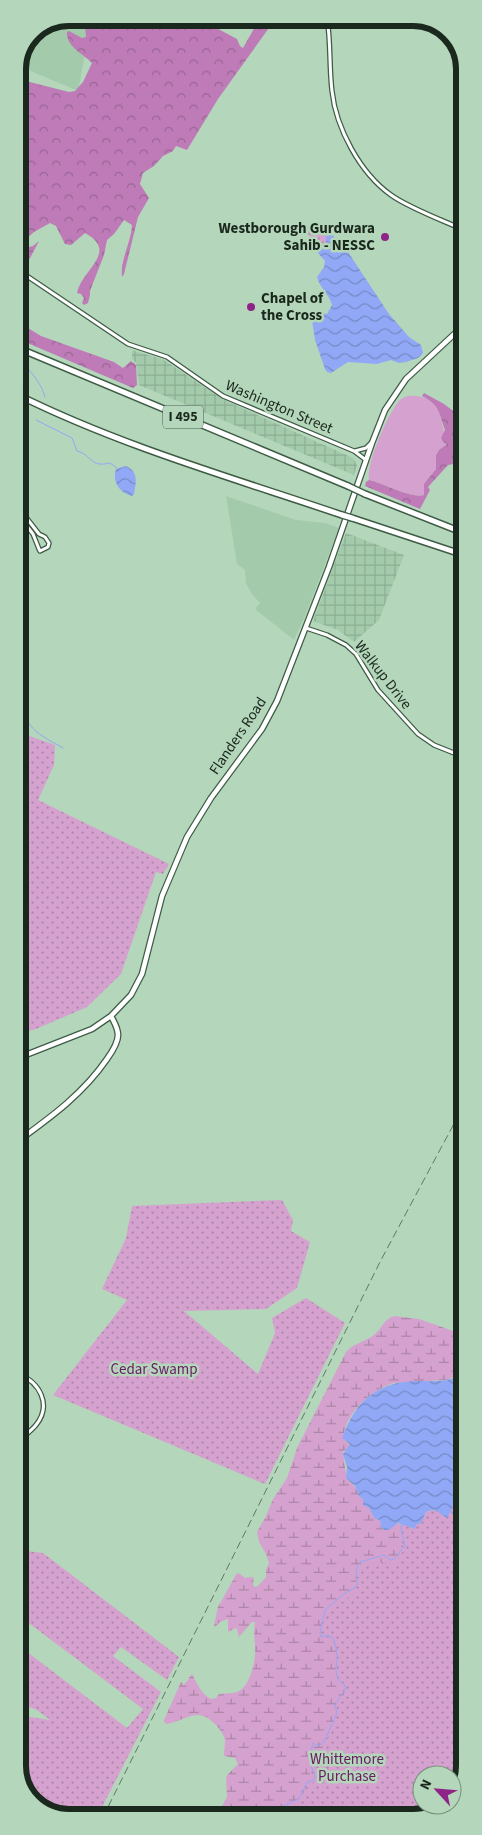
<svg xmlns="http://www.w3.org/2000/svg" width="482" height="1835" font-family="'Source Sans 3',sans-serif">
<style>
.built{fill:#a3cbab}
.industrial{fill:url(#industrial-grid)}
.grass{fill:#d5a2cf}
.forest{fill:url(#forest-crowns)}
.wetland{fill:url(#wetland-marsh)}
.park{fill:url(#park-dots)}
.water{fill:url(#water-waves)}
.lines{fill:none;stroke-linecap:round;stroke-linejoin:round}
.stream{stroke:#91a8f6;stroke-width:1}
.street-casing{stroke:#3e5c45;stroke-width:5.5}
.secondary-casing{stroke:#3e5c45;stroke-width:7}
.highway-casing{stroke:#3e5c45;stroke-width:8}
.street{stroke:#fff;stroke-width:3}
.secondary{stroke:#fff;stroke-width:4.5}
.highway{stroke:#fff;stroke-width:5}
.rail{stroke:#617866;stroke-width:1;stroke-dasharray:8 4;stroke-linecap:butt}
.highway-bridge-casing{stroke:#3e5c45;stroke-width:8;stroke-linecap:butt}
.highway-bridge{stroke:#fff;stroke-width:5}
.poi-dot{fill:#8f2488;stroke:#b4d6ba;stroke-width:2}
.labels{text-anchor:middle;dominant-baseline:central;stroke-width:5;stroke-linejoin:round;paint-order:stroke}
.shield{fill:#b4d6ba;stroke:#495c4d;stroke-width:1}
.shield-label{font-size:14px;font-weight:bold;fill:#1b281e}
.poi-label{font-size:15px;font-weight:bold;fill:#1b281e;stroke:#b4d6ba;text-anchor:end}
.street-label{font-size:15px;fill:#1b281e;stroke:#b4d6ba}
.park-label{font-size:15px;fill:#6a1965;stroke:#b4d6ba}
.rim{fill:none;stroke:#1b281e;stroke-width:6}
</style>
<defs>
<pattern id="industrial-grid" width="8" height="8" patternUnits="userSpaceOnUse" patternTransform="scale(1.25)"><rect width="8" height="8" fill="#a3cbab"/><path d="M0 4h8M4 0v8" fill="none" stroke="#8cae93"/></pattern>
<pattern id="forest-crowns" width="20" height="18" patternUnits="userSpaceOnUse" patternTransform="scale(1.25)"><rect width="20" height="18" fill="#be7bb7"/><path d="M2 6a3 3 0 1 1 6 0M12 15a3 3 0 1 1 6 0" fill="none" stroke="#9a6594"/></pattern>
<pattern id="wetland-marsh" width="20" height="14" patternUnits="userSpaceOnUse" patternTransform="scale(1.25)"><rect width="20" height="14" fill="#d5a2cf"/><path d="M1 5h8M5 5V1M11 12h8M15 12V8" fill="none" stroke="#ac84a7"/></pattern>
<pattern id="park-dots" width="8" height="8" patternUnits="userSpaceOnUse" patternTransform="scale(1.25)"><rect width="8" height="8" fill="#d5a2cf"/><path d="M2 2h.1M6 6h.1" fill="none" stroke="#ac84a7" stroke-width="1.8" stroke-linecap="round"/></pattern>
<pattern id="water-waves" width="16" height="10" patternUnits="userSpaceOnUse" patternTransform="scale(1.25)"><rect width="16" height="10" fill="#91a8f6"/><path d="M0 5q4-4 8 0t8 0" fill="none" stroke="#7689c7"/></pattern>
</defs>
<rect width="100%" height="100%" fill="#b4d6ba"/>
<!-- built -->
<path class="built" d="M69,18H85L88,38L78,91L19,66L33,32Z
M226,496L296,520L325,523L339,528L305,616L294,640L255,609L260,603L252,594L246,583L245,570L237,564Z"/>
<!-- industrial -->
<path class="industrial" d="M132,350L164,360L222,399L353,458L357,465L354,475L139,385L136,363L132,359Z
M346,533L404,555L379,620L354,642L338,630L313,621Z"/>
<!-- grass -->
<path class="grass" d="M408,396C419,395 431,398 438,407L447,444L439,450L436,455V469L424,484V495C410,499 384,483 369,480C366,464 387,416 398,402C400,399 404,397 408,396Z"/>
<!-- forest -->
<path class="forest" d="M86,18H201L209,24L237,39L240,46L243,48L260,18H276L218,99L187,150L176,146L173,151L163,156L154,166L143,173L140,184L149,198L138,217L124,274L122,277C120,260 131,243 132,225L124,220L114,234L107,240L104,255L90,291V295L88,303L84,305L82,303L84,298L81,294L77,293C81,270 120,252 85,233L71,245L65,244L56,226L50,223L34,232L18,246V79L69,92L75,91L83,82L92,63C84,54 66,47 67,32L69,31L82,38L86,37L85,23Z
M39,241L29,260L18,256V250L33,246Z
M18,322L41,336L114,362L123,368L131,361L136,365L137,385L133,388L18,339Z
M424,393L444,404L464,419V462L448,465L428,487L430,490L420,509L365,486L366,482L369,480C383,483 411,499 424,495V484L436,469V455L439,450L447,444L443,442L441,438L445,430C438,412 441,406 422,396Z"/>
<!-- wetland -->
<path class="wetland" d="M315,221L326,226V244L323,247L315,244L314,240L299,227L309,229Z
M394,1316L419,1319L456,1332L464,1330V1373L446,1380L394,1383C373,1388 339,1418 345,1441L350,1444L349,1447L343,1452C344,1458 346,1478 348,1480C350,1483 353,1483 354,1486C358,1491 358,1494 363,1499V1505L369,1507L375,1519L380,1520L381,1527L384,1530L391,1528L396,1523L403,1525L437,1510L464,1494V1766L452,1799V1775H422V1805H443L423,1817H221L222,1806L227,1797L226,1778L228,1774L238,1764L235,1758L224,1756C224,1751 225,1745 225,1740C223,1730 208,1714 197,1715C187,1716 177,1722 167,1724L164,1722V1720L181,1682L184,1685L192,1674C197,1683 201,1694 211,1699L216,1698L219,1694C225,1693 234,1694 239,1691C250,1686 256,1660 255,1649C255,1638 253,1633 255,1622H252L239,1637L237,1629L236,1628L228,1632V1619L220,1622L215,1627L214,1626L218,1607L237,1573L240,1574L245,1578L253,1577L254,1579L253,1583L254,1587L258,1586L266,1577V1570L269,1563L266,1554L259,1542L257,1532L266,1516L273,1499L287,1478L297,1448L346,1352C354,1343 365,1342 374,1335C382,1329 383,1319 394,1316Z"/>
<!-- park -->
<path class="park" d="M18,732L55,745L54,765L38,800L169,864L163,874L156,872L121,974L87,1007L36,1029L18,1034V977L23,969L18,965Z
M282,1200L293,1220L291,1231L310,1242L297,1288L266,1309L184,1311L258,1374L275,1333L272,1318L306,1298L345,1323L265,1484L53,1395L127,1300L102,1289L126,1238L132,1206Z
M464,1494V1766L452,1799V1775H422V1805H443L423,1817H270C288,1810 293,1805 305,1790C308,1787 312,1786 314,1781L309,1772L310,1754L321,1750L327,1740L334,1725L335,1711L345,1692L344,1688L337,1680V1653L334,1643L329,1638L320,1636L322,1628L321,1618L354,1593C359,1585 353,1578 358,1571C370,1566 377,1558 389,1565L394,1564L404,1550L402,1542V1524L409,1526L414,1529L417,1524L422,1522L426,1512L432,1510L448,1517L457,1500Z
M18,1550L43,1553L179,1657L167,1680L121,1647L113,1656L161,1692L97,1817H63L35,1804L18,1776V1715L50,1720L37,1710L18,1703V1645L127,1728L143,1709L18,1615Z"/>
<!-- water -->
<path class="water" d="M326,226L328,231L344,246L389,314L409,337L421,345L423,353L418,358L406,362L399,363L391,360L377,364L348,362L331,373L327,372L325,369L315,340L311,314L313,312L327,314L332,305C329,294 320,288 317,277L324,267L325,261L318,253L315,244L323,247L326,244Z
M126,466C139,472 136,482 134,494L132,496C119,493 112,481 116,469Z
M464,1373V1494L457,1500L447,1518C439,1514 436,1507 426,1512L421,1523L416,1525L415,1529L398,1523L389,1530H384L381,1527L380,1520L375,1519L369,1508L363,1505V1499L359,1496L355,1486L346,1478L347,1467L343,1454L350,1444L342,1438C355,1402 376,1382 416,1381C433,1381 449,1383 464,1373Z"/>
<g class="lines">
<!-- stream -->
<path class="stream" d="M21,364C31,369 43,387 45,397
M36,420L72,438L77,451C92,455 90,468 110,463L117,468
M18,701L22,700C28,709 24,710 27,719C31,732 51,741 63,748
M450,1511L464,1527
M259,1817L299,1799L307,1782L314,1780L315,1774C309,1767 310,1752 313,1743L318,1746L324,1742L337,1713L335,1704L345,1690V1685C332,1677 337,1669 337,1656C337,1650 335,1645 334,1639L328,1635L321,1637L320,1633L325,1610L344,1594L356,1587C360,1577 352,1573 360,1562L384,1555L391,1560L394,1559L405,1546L401,1529L402,1524"/>
<defs>
<path id="street" d="M327,18C331,42 329,66 332,91C336,128 360,173 391,195C409,208 442,220 464,230
M18,270L128,344L167,357L223,396L354,451L366,460
M18,428L23,439L18,457
M355,451L366,448L371,443
M18,507L39,534L45,537L49,543L48,547L40,551L39,549L33,534L18,515
M306,628L327,635L346,645L356,654L378,690L418,734L434,745L464,757
M18,1374C40,1382 52,1405 36,1425C31,1431 24,1436 18,1442"/>
<path id="secondary" d="M18,1058L92,1029L111,1016
M18,1141C51,1117 83,1094 107,1059C112,1052 118,1043 118,1035C118,1028 114,1022 111,1016L131,995L142,974L162,896L187,837L211,798L262,729L277,701L329,567L372,443L385,410L406,379L464,325"/>
<path id="highway" d="M18,348L348,486
M18,395C121,446 233,478 342,515
M365,494L464,533
M352,518L464,555"/>
</defs>
<!-- street casing -->
<use href="#street" class="street-casing"/>
<!-- secondary casing -->
<use href="#secondary" class="secondary-casing"/>
<!-- highway casing -->
<use href="#highway" class="highway-casing"/>
<!-- street -->
<use href="#street" class="street"/>
<!-- secondary -->
<use href="#secondary" class="secondary"/>
<!-- highway -->
<use href="#highway" class="highway"/>
<!-- rail -->
<path class="rail" d="M103,1817L381,1260L464,1105"/>
<defs>
<path id="highway-bridge" d="M348,486L365,494
M342,515L352,518"/>
</defs>
<!-- highway-bridge casing -->
<use href="#highway-bridge" class="highway-bridge-casing"/>
<!-- highway-bridge -->
<use href="#highway-bridge" class="highway-bridge"/>
</g>
<!-- markers -->
<g class="poi-dot">
<circle cx="385" cy="237" r="5"/>
<circle cx="251" cy="307" r="5"/>
</g>
<g class="labels">
<!-- shield labels -->
<rect class="shield" x="163" y="405.5" width="40" height="23" rx="4"/>
<g class="shield-label">
<text x="183" y="417">I 495</text>
</g>
<!-- poi labels -->
<g class="poi-label">
<text x="375" y="228">Westborough Gurdwara<tspan x="375" dy="17">Sahib - NESSC</tspan></text>
<text x="261" y="298" text-anchor="start">Chapel of<tspan x="261" dy="17">the Cross</tspan></text>
</g>
<!-- street labels -->
<g class="street-label">
<text transform="translate(279 407) rotate(23)">Washington Street</text>
<text transform="translate(383 675) rotate(52)">Walkup Drive</text>
<text transform="translate(238 736) rotate(-56)">Flanders Road</text>
</g>
<!-- park labels -->
<g class="park-label">
<text x="154" y="1369">Cedar Swamp</text>
<text x="347" y="1759">Whittemore<tspan x="347" dy="17">Purchase</tspan></text>
</g>
</g>
<!-- crop -->
<path d="M0 0H482V1835H0ZM69 26H413A43 43 0 0 1 456 69V1766A43 43 0 0 1 413 1809H69A43 43 0 0 1 26 1766V69A43 43 0 0 1 69 26Z" fill="#b4d6ba" fill-rule="evenodd"/>
<path class="rim" d="M69 26H413A43 43 0 0 1 456 69V1766A43 43 0 0 1 413 1809H69A43 43 0 0 1 26 1766V69A43 43 0 0 1 69 26Z"/>
<!-- north arrow -->
<g transform="translate(437 1790) rotate(296)"><circle r="24" fill="#b4d6ba" stroke="#77907c"/>
<path d="M0-4L9 19L0 12L-9 19Z" fill="#8f2488"/>
<text y="-8" font-size="14" font-weight="bold" text-anchor="middle" fill="#1b281e">N</text>
</g>
</svg>
